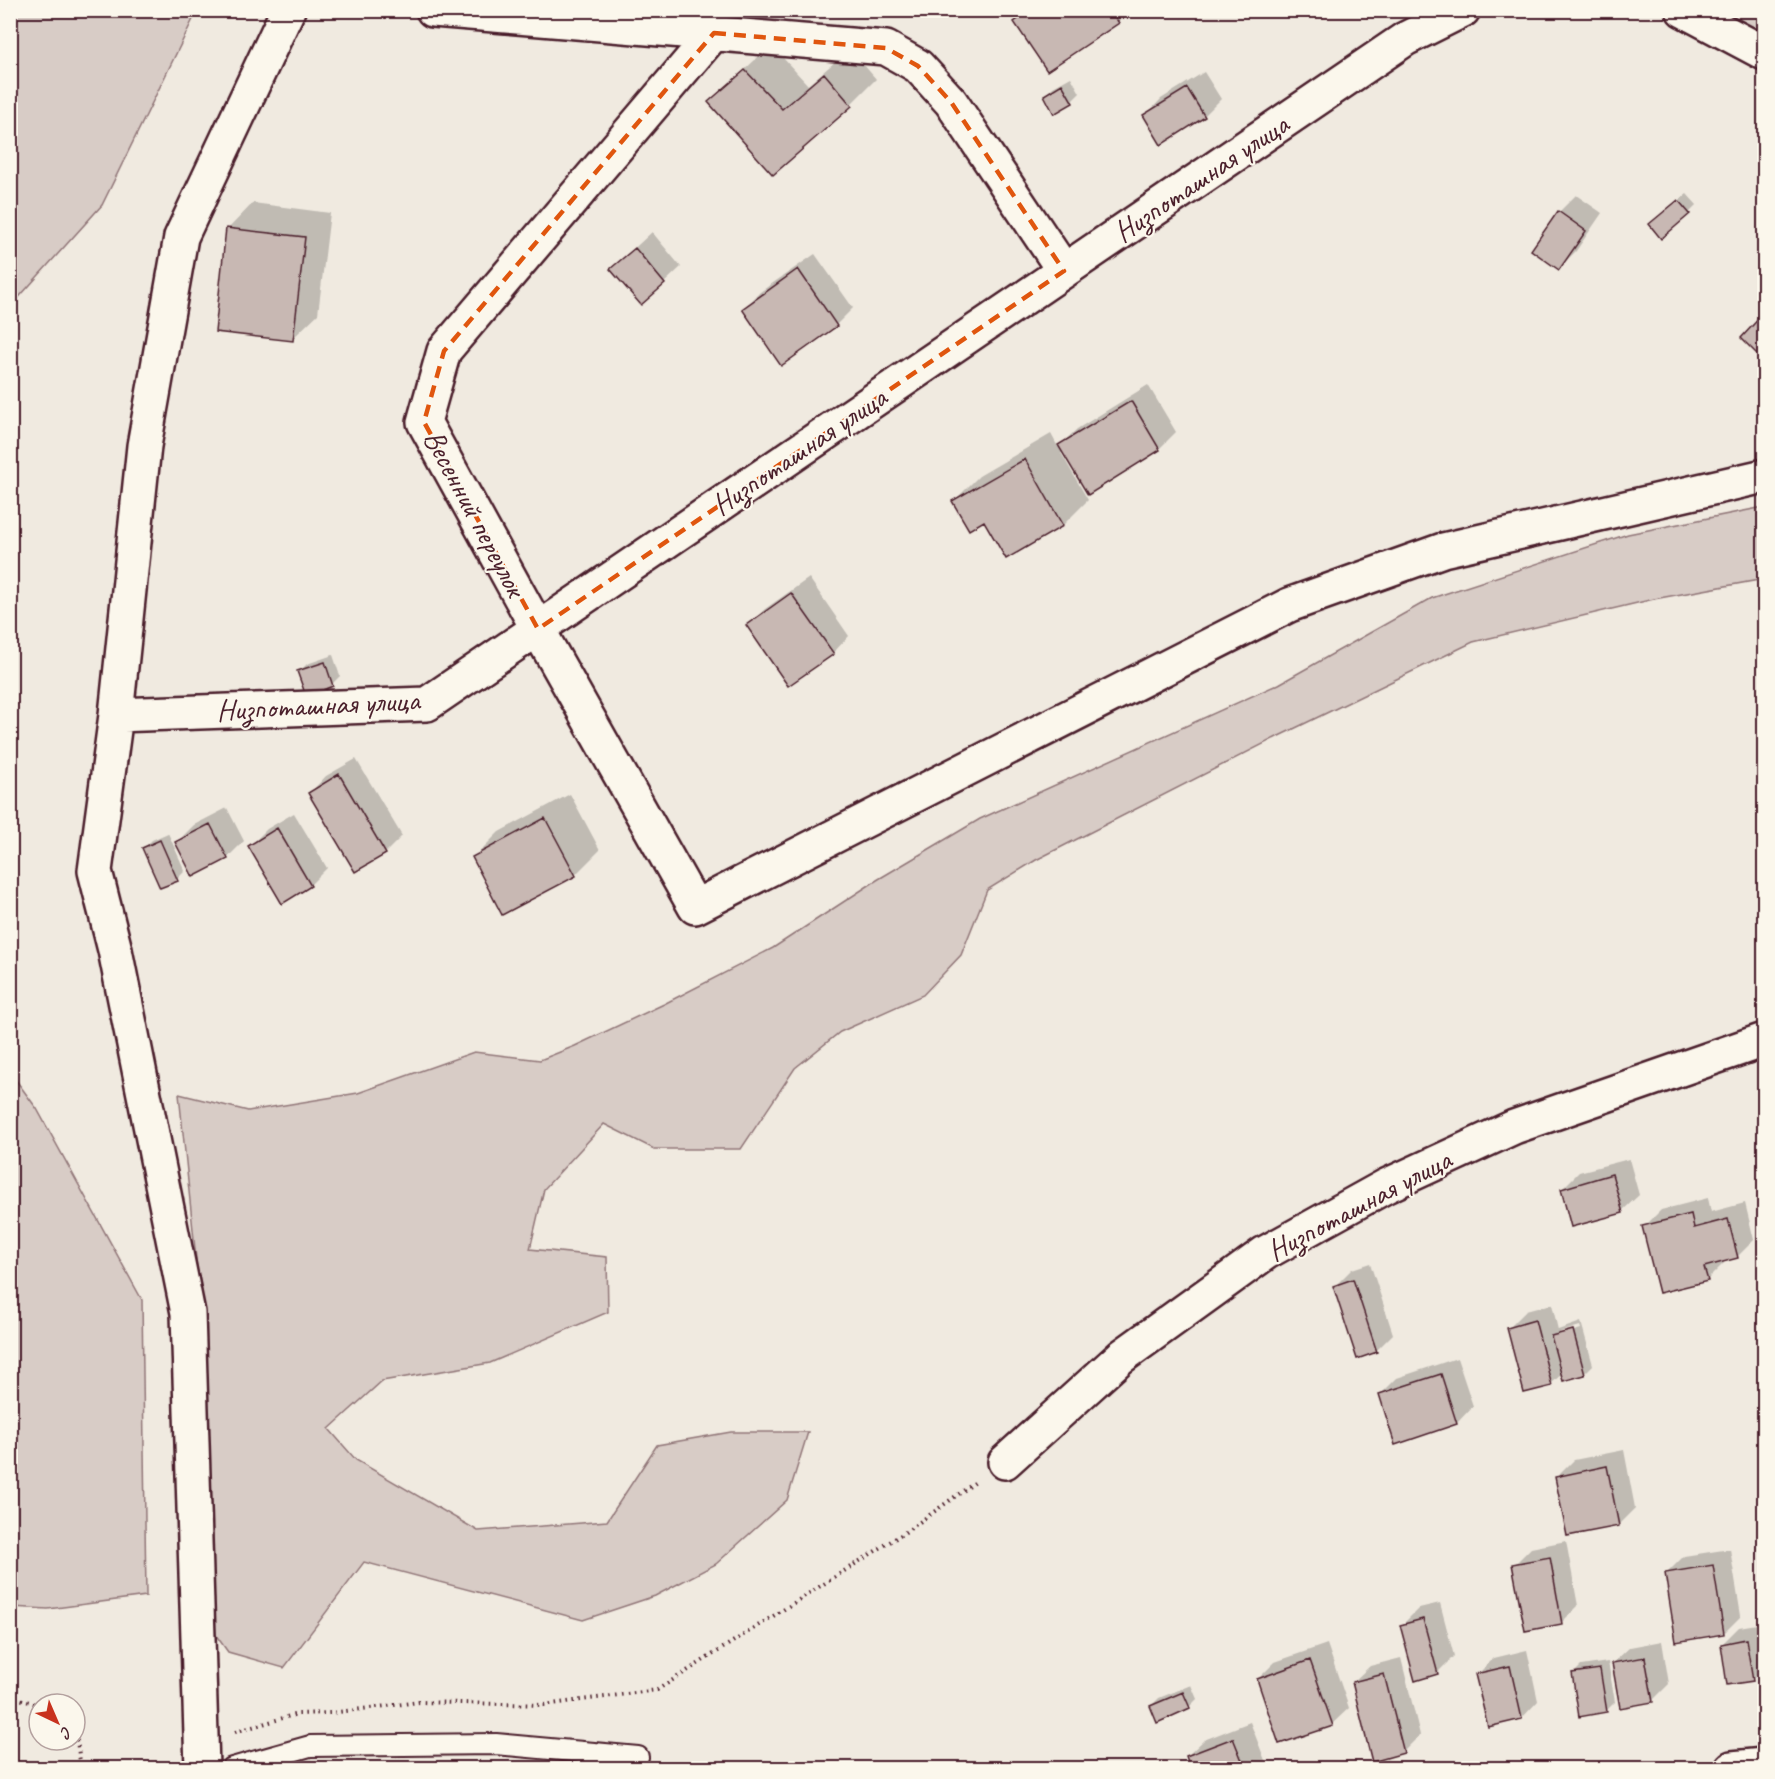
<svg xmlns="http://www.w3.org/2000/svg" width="1775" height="1779" font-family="Caveat,sans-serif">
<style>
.green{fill:#d8ccc6;stroke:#917678;stroke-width:1.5}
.shadow{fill:#0003;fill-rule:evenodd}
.building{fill:#c8b8b3;stroke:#4a1f2b;stroke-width:1.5}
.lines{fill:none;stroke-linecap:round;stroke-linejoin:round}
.lane-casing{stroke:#4a1f2b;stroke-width:24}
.street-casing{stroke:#4a1f2b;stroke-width:38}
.path{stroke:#4a1f2b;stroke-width:4;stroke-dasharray:1.5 4.5;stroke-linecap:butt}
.lane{stroke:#fbf7ec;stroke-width:20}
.street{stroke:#fbf7ec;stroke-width:33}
.marked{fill:none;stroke:#e0560e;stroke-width:4.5;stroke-dasharray:12 8;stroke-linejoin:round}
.labels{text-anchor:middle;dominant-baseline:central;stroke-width:4.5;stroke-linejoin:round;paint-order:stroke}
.street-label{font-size:30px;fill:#4a1f2b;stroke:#fbf7ec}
</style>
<rect width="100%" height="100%" fill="#f0eae0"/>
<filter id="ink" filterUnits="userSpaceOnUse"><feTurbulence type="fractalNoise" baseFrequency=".0167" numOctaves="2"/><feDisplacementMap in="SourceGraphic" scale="12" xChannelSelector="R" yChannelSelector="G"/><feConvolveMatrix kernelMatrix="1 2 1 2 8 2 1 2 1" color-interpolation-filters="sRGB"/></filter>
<g filter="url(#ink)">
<!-- green -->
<path class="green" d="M11,10L197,11L102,205L11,306Z
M1683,11H1764V53Z
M1764,507V579L1654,599L1473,642L1279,736L1036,860L987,890L961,955L923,995L840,1032L795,1068L741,1149H654L604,1124L544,1189L530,1249L607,1257L608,1312L490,1363L382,1381L329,1429L356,1460L478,1531L607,1521L657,1445L731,1432H808L787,1500L716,1564L655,1596L583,1620L364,1562L284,1668L228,1652L213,1631L199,1288L179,1094L248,1111L358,1093L474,1052L540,1060L575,1046L664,1004L773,948L877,880L980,819L1279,684L1432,598L1628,534Z
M10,1072L37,1109L142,1300L146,1596L48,1609L11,1607Z"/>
<!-- shadow -->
<path class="shadow" d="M1027,10H1129L1118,22H1016Z
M771,45L808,85L850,49L876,79L851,104L774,173L710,102Z
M1204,72L1221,99L1204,116H1145L1161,99Z
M1071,77L1080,93L1072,101L1055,112L1045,95L1053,87Z
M1687,194L1697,205L1689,213L1659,217Z
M1576,195L1602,213L1576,251L1559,268V212Z
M253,203L330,213L318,314L292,339L228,229Z
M652,232L681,267L664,283L612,269Z
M815,254L853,308L836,325L781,364L744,309L760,292Z
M1764,315V359L1743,338Z
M1148,385L1176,432L1159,449L1061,453L1088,500L1063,525L1007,557L985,519L954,501L979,476L1051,434L1058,447L1077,429Z
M809,578L849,636L833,653L748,625L765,609Z
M333,655L340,676L332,684L299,672L307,664Z
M356,759L402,836L386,852L356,870L310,793L326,776Z
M570,794L600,850L575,875L474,857L499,832Z
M227,808L244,841L227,858L177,842L194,825Z
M294,813L327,868L310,885L250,846L267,829Z
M168,833L185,871L177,879L144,848L152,840Z
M1629,1159L1639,1195L1622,1211L1562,1189L1579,1172Z
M1708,1198L1711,1212L1745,1203L1754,1240L1737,1257L1723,1260L1724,1263L1707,1280L1644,1227L1661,1210Z
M1370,1263L1393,1334L1376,1351L1335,1286L1352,1269Z
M1552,1304L1558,1330L1581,1322L1593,1365L1585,1373L1564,1379L1563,1373L1551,1384L1509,1328L1526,1311ZM1580,1326L1581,1329L1560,1335V1332Z
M1457,1358L1473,1406L1457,1423L1396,1443L1380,1395L1397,1378Z
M1624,1450L1635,1508L1618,1525L1557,1477L1574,1460Z
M1566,1541L1578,1606L1561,1623L1514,1565L1531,1548Z
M1730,1549L1741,1616L1724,1633L1667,1573L1684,1556Z
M1440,1603L1454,1656L1437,1673L1402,1625L1419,1608Z
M1763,1623L1764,1668L1753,1679L1729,1683L1722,1644L1739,1627Z
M1662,1641L1669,1684L1652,1701L1613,1663L1630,1647Z
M1327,1644L1349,1708L1332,1724L1258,1679L1275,1662Z
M1527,1650L1538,1701L1522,1718L1477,1675L1494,1658Z
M1401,1658L1420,1735L1403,1752L1353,1682L1370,1666Z
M1608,1662L1615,1702L1607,1710L1573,1674L1581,1666Z
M1191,1685L1197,1699L1189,1707L1151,1706L1159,1698Z
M1250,1722L1268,1768H1192L1187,1756L1204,1740Z"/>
<!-- building -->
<path class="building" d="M1031,10H1110L1119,23L1047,71L1014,22Z
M745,70L782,109L824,73L852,106L773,175L708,102Z
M1062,84L1073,103L1054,114L1044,95Z
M1187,88L1205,117L1161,145L1143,115Z
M1678,200L1690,214L1661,239L1649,224Z
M1558,211L1586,231L1559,270L1531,250Z
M226,228L305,237L293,341L215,332Z
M635,248L665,284L641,305L610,269Z
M798,269L837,326L781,366L742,309Z
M1764,313V361L1741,338Z
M1131,401L1160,450L1088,495L1058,445Z
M1025,459L1063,526L1006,559L984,521L969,530L952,501Z
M791,593L834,654L788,686L746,625Z
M325,662L333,686L306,696L297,671Z
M339,774L386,854L355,872L308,793Z
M545,818L576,876L502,915L472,857Z
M210,824L228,859L193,877L175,842Z
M277,828L311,886L282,904L248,846Z
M160,840L178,881L160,888L142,848Z
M1612,1174L1623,1213L1571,1227L1561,1189Z
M1691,1214L1694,1228L1728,1219L1738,1258L1704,1267L1708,1281L1659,1293L1642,1226Z
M1353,1279L1377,1352L1357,1359L1333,1286Z
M1535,1320L1552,1386L1524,1393L1507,1328Z
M1573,1330L1585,1375L1563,1381L1551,1336Z
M1441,1374L1457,1424L1395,1445L1379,1394Z
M1607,1466L1619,1526L1567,1536L1555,1477Z
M1550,1557L1562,1624L1525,1631L1512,1564Z
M1713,1565L1724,1634L1676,1642L1665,1573Z
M1423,1619L1438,1674L1415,1681L1400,1625Z
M1746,1639L1753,1681L1727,1685L1721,1644Z
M1645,1657L1653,1702L1620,1708L1612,1663Z
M1310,1660L1333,1726L1279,1744L1257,1679Z
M1510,1666L1522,1719L1488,1727L1475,1674Z
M1600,1669L1607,1712L1579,1717L1572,1673Z
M1384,1674L1404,1753L1372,1762L1352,1682Z
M1183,1692L1190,1708L1157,1723L1150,1706Z
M1233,1738L1245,1768H1190L1186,1756Z"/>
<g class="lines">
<defs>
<path id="lane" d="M232,1768L310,1746L496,1744L638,1757"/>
<path id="street" d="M433,10L886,48L918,66L951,102L1064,271
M1683,10L1764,53
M714,33L444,351L424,422L540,633L695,907L1289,605L1443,550L1764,476
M116,715L427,704L1405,39L1463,10
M1005,1462L1121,1357L1265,1253L1386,1186L1514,1127L1764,1040
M202,1768L188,1313L115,950L95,871L116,715L144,446L181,237L288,10
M1732,1768L1764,1765"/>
</defs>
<!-- lane casing -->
<use href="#lane" class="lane-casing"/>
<!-- street casing -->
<use href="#street" class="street-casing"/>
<!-- path -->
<path class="path" d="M10,1696L39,1705
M75,1728L81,1768
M235,1732L297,1714L330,1713L419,1702L544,1705L657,1690L907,1531L977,1481"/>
<!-- lane -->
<use href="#lane" class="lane"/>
<!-- street -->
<use href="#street" class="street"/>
</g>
</g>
<!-- marked area -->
<path class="marked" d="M714,33L886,48L918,66L951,102L1064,271L538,629L424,422L444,351Z"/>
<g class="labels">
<!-- street labels -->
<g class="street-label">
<text transform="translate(1201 178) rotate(-34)">Низпоташная улица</text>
<text transform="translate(799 451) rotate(-34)">Низпоташная улица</text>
<text transform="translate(475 513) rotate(62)">Весенний переулок</text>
<text transform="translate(318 705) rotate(-3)">Низпоташная улица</text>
<text transform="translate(1359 1205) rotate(-28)">Низпоташная улица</text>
</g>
</g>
<!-- margin -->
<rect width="1775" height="1779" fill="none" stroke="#fbf7ec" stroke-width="36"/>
<rect x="18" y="18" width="1739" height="1743" fill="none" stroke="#4a1f2b" stroke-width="2" filter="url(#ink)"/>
<!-- north arrow -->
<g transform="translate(57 1722) rotate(136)"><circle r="28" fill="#fbf7ec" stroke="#b4a19f" stroke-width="1.5"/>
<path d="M0-4.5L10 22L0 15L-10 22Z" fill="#c8321e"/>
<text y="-9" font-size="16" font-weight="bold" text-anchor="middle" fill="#4a1f2b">С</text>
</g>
</svg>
